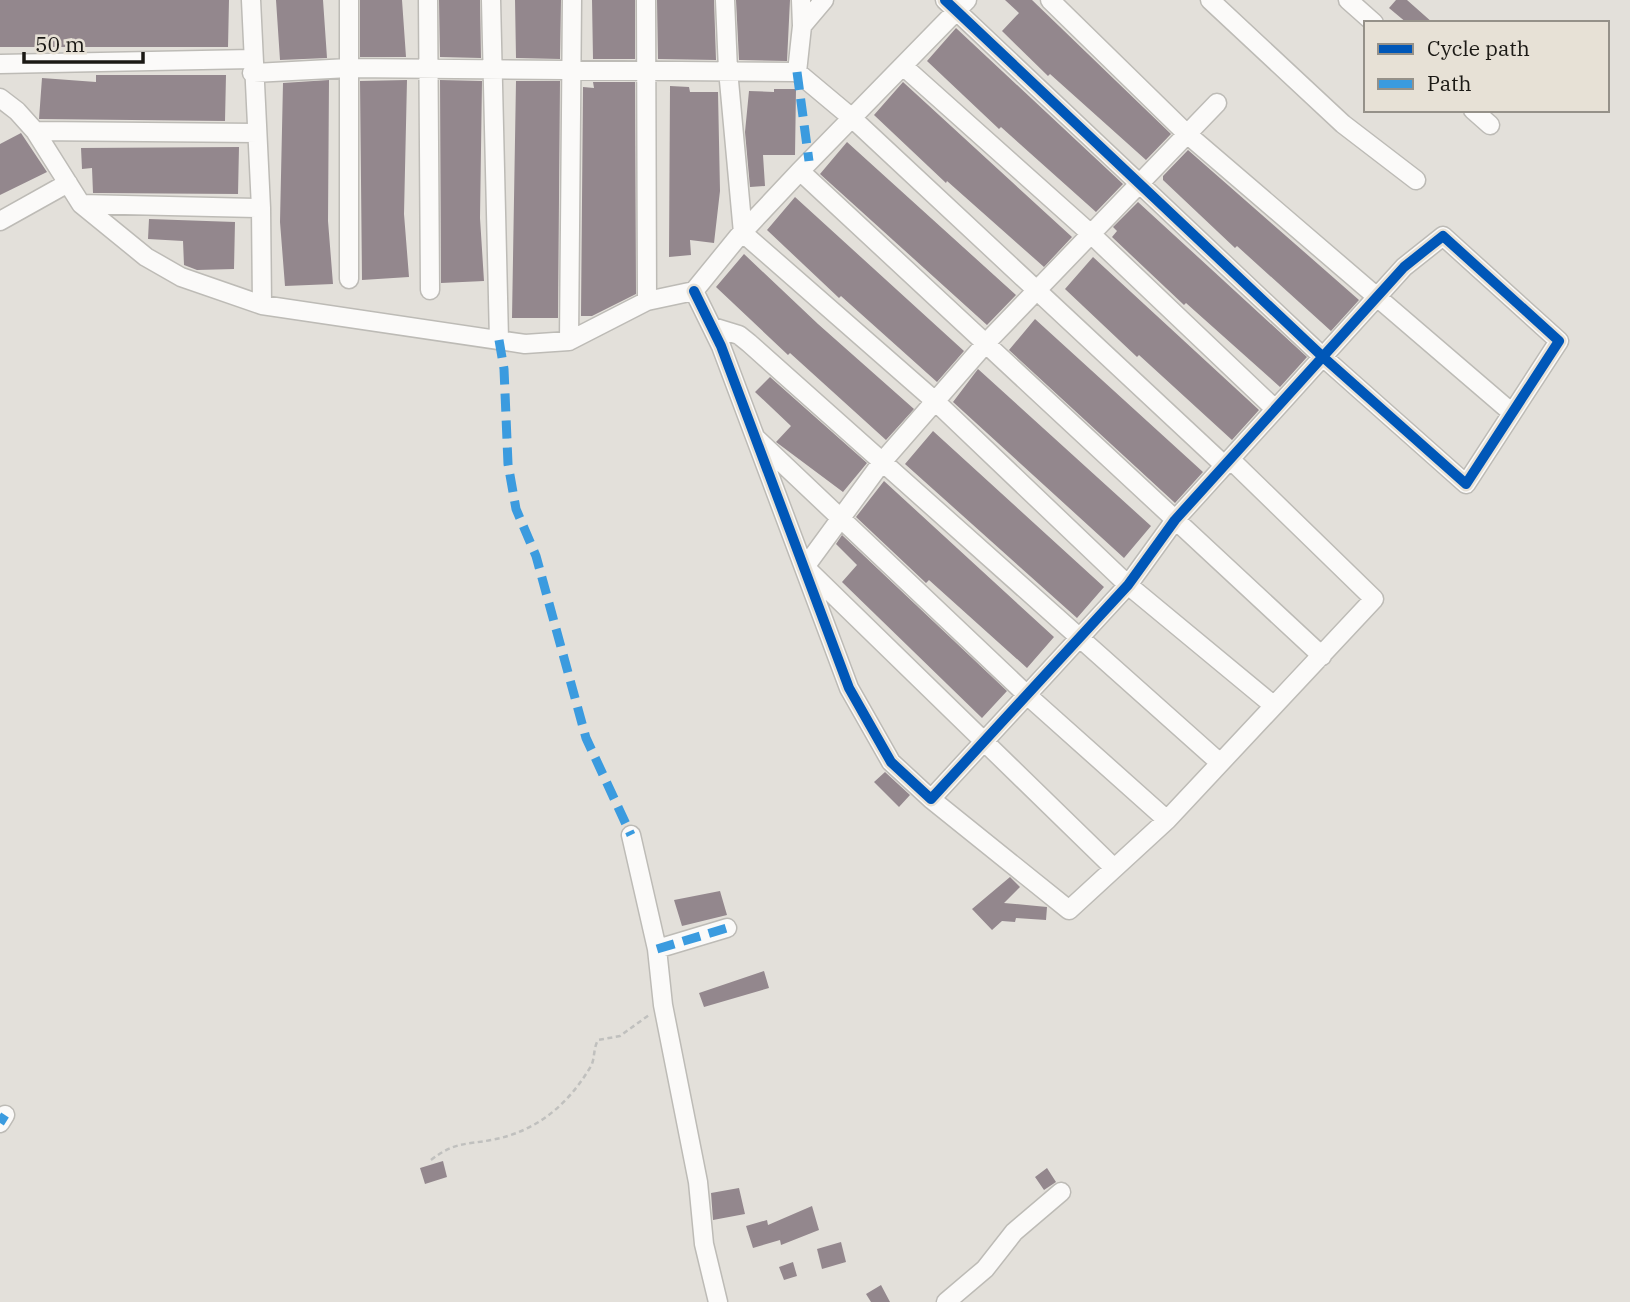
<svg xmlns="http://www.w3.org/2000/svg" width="1630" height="1302" font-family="'IBM Plex Serif',serif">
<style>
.building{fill:#93878d}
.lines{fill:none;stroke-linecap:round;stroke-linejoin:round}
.minor-casing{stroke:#bdbbb6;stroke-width:21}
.path{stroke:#c0c0be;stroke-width:2.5;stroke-dasharray:5 3.5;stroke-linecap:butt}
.minor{stroke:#fbfaf9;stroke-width:18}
.quiet{stroke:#3b9bdf;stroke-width:9;stroke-dasharray:18 9;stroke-linecap:butt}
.cycleway-casing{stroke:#e7e1d6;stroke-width:15}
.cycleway{stroke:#0057b8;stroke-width:10}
</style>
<rect width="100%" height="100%" fill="#e3e0da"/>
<!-- building -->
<path class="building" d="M0,0H229L228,47H0Z
M276,0H323L327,58L280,60Z
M360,0H402L406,57H360Z
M439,0H480L481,58L440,57Z
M515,0H561L560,59L516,58Z
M592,0H635V59H593Z
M657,0H714L716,60L658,59Z
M736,0H790L787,61L739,60Z
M1005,0H1032L1171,134L1146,160L1050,74L1048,76L1002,31L1019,13Z
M1396,0H1407L1433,23H1407L1389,8Z
M956,28L1123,184L1096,212L1001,127L999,129L927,61Z
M96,75H226L225,121L39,119L42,78L96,82Z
M329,80L328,221L333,284L285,286L280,222L283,83Z
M407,80L404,214L409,277L362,280L360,81Z
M440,80L482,81L480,218L484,281L441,283Z
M516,81H560L558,318H512Z
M593,82H635L636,294L592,316H581L583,87L594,88Z
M903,82L1072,237L1044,267L947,181L946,183L874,115Z
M670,86L689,87L690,92H718L720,191L714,243L690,240L691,255L669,257Z
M774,89H796L795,155H763L765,186L750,187L745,132L749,91L774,92Z
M21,133L47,172L0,195V144Z
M847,142L1016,295L987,325L820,174Z
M239,147L238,194L93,193L92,168L82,169L81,148Z
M1188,150L1359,300L1331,331L1237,246L1235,248L1163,180V176Z
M795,197L964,351L937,382L841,296L839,298L767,230Z
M1138,202L1307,357L1280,387L1186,303L1184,305L1112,237L1117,231L1113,227Z
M149,219L235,222L234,269L197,270L184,265L183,241L148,239Z
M744,254L818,324L914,409L886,440L790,353L788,355L716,287Z
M1093,257L1259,410L1232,440L1139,355L1137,357L1065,289Z
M1035,319L1203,472L1175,503L1009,350Z
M978,369L1151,526L1124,558L953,402Z
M770,377L867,463L843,492L776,442L791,426L755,392Z
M933,431L1104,587L1077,618L905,464Z
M884,481L1054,637L1027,668L929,580L926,583L856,517Z
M842,535L1007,691L982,718L842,582L857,565L836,544Z
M885,772L910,795L899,807L874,782Z
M1010,877L1020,887L1004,903L1047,907L1046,920L1016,918L1015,922L1002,921L992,930L972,909Z
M720,891L727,915L682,926L674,900Z
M764,971L769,988L704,1007L699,993Z
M443,1161L447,1177L425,1184L420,1168Z
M1047,1168L1056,1182L1044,1190L1035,1177Z
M739,1188L745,1214L713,1220L711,1193Z
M812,1206L819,1230L781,1245L780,1240L753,1248L746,1226L767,1220L768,1225Z
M841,1242L846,1262L822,1269L817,1249Z
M793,1262L797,1276L784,1280L779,1267Z
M881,1285L890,1302H871L866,1294Z"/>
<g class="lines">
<defs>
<path id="minor" d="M251,0L261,208L262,305
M428,0L430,290
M491,0L499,340
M646,0L647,301
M725,0L728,70L743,233L935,401L1128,585L1273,705
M1050,0L1187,134L1511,412
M1210,0L1343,124L1416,180
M1348,0L1374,23
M802,26L824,0
M0,64L252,59
M903,66L1091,234L1275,409
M797,72L802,26L801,0
M252,73L349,68L797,72L852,118L1224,465
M0,98L17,111L35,131L81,204L146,257L181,277L262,305L525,344L569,341L647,301L694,291L738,237L800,171L967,0
M1473,110L1490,125
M35,131L256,133
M800,171L1322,656
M81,204L261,208
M0,221L68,183
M349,279V0
M694,291L721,346L849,688L891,762L931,799L1128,585L1175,520L1404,267L1443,236L1559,341L1466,484L1323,357L945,0
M713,327L739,335L749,343L1219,762
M569,341L572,0
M757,439L1027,695L1167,820
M931,799L1069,910L1167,820L1374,599L1230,459
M631,835L657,949L663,1005L698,1182L704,1244L718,1302
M1113,867L805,567L882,462L986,343L1217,103
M657,949L727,928
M0,1123L5,1115
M946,1302L985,1269L1014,1232L1061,1192"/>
</defs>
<!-- minor casing -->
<use href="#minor" class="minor-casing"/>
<!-- path -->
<path class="path" d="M431,1160C454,1142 464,1145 491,1140C536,1132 568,1105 591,1066C595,1059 593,1049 598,1040L620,1036L649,1015"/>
<!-- minor -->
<use href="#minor" class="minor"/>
<!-- quiet -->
<path class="quiet" d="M797,72L809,161
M499,340L504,369L508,464L516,509L536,556L586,738L631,835
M657,949L727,928
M0,1123L5,1115"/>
<defs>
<path id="cycleway" d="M694,291L721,346L849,688L891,762L931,799L1128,585L1175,520L1404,267L1443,236L1559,341L1466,484L1323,357L945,0"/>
</defs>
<!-- cycleway casing -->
<use href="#cycleway" class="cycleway-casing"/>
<!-- cycleway -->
<use href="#cycleway" class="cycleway"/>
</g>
<!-- legend -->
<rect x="1364" y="21" width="245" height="91" fill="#e7e1d6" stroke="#959189" stroke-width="2"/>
<rect x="1378" y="44" width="35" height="10" fill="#0057b8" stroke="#959189" stroke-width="2"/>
<text x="1427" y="56" font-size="21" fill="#1b1915">Cycle path</text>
<rect x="1378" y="79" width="35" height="10" fill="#3b9bdf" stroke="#959189" stroke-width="2"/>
<text x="1427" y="91" font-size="21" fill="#1b1915">Path</text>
<!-- scale -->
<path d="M24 52v10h119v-10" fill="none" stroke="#1b1915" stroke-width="3.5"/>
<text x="35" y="52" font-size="21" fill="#1b1915" stroke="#e7e1d6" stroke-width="5" paint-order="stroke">50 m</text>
</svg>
